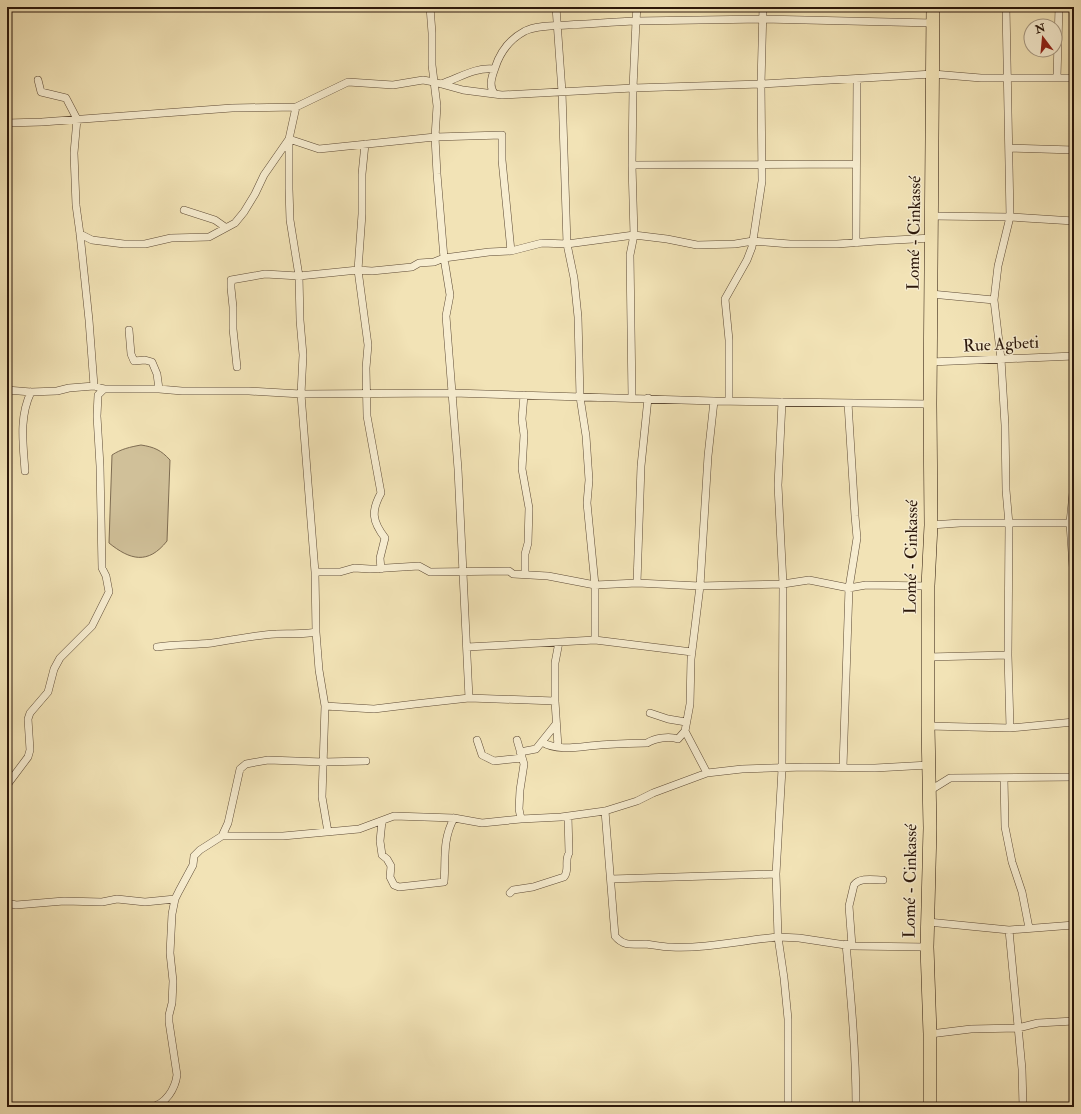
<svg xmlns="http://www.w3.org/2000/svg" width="1081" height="1114" font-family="'IM FELL Double Pica',serif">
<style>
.green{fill:#d0c099;stroke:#7e6c52}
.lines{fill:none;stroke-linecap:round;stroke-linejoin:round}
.street-casing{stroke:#5d4a35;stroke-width:8}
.highway-casing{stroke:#2b170a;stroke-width:14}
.street{stroke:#f7edd0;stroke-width:7}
.highway{stroke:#f2e3b6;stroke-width:13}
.labels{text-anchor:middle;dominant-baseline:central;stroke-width:3;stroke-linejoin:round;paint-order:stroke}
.street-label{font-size:17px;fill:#2b170a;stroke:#f7edd0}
</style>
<rect width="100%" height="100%" fill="#f2e3b6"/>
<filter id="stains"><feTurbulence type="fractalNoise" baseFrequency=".005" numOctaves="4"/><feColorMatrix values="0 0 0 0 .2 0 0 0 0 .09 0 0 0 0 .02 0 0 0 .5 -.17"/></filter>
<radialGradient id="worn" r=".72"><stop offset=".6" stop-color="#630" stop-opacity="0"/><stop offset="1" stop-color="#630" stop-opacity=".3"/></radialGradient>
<!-- green -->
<path class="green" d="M141,445C154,447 161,450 170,460L167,541C148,565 130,560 109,543L112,455C121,449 130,447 141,445Z"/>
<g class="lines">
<defs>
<path id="street" d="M430,7L432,33V65L437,106L435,137L437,174L444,258L450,295L446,316L458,469L469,698
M556,7L562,92L567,244L574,278L578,317L580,397L586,436L589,480L587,503L595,585V640
M637,7L636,21L763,19L933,23
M1006,7L1010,217L998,266L994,300L1001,359L1005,425L1006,490L1009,524L1008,655L1010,728
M1057,77L1059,7
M38,80L41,92L66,98L77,119L74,153L76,205L80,234L89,320L94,386
M441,84C459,78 475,67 494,69
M495,94C488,87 492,76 495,68C500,52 510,39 525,31C537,25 555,26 568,25C590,24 613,22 636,21L633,88L632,165L634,235L630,255L632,398
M7,123L42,122L232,108L296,107
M289,139L319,149L435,137L502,135V160L511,251
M365,144L362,174V214L358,270L368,345L366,368L367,416L381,493C371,511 372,521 385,538L380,558L381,569
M1009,148L1074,150
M632,165L856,164
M184,210L215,220L225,227
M932,216L1010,217L1074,221
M80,234L92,240L124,244H145L171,238L209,237L235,223L244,212L255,194L264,175L289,139
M856,243L857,79
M931,294L994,300
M129,330L131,354L134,361L145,360L152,362L157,374L159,389
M930,362L1074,356
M237,367L233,329V307L231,288V280L265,274L299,276L358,270L372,271L412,267L419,263L434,262L444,258L489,252L511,251L542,243L567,244L634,235L667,239L697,245L735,244L753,241L790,244H837L877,241L932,238
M7,390L31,392L57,391L69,388L94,386L104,389H159L182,391H249L301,394L453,393L714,401L930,404
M524,395L522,419L524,435L522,469L529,508L528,543L525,554V574
M729,401V340L725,299L747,260L752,247L762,181L761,84L763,7
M782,402L778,485L783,584L782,769L776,874L778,937L799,938L852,946L927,947
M25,471C23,443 19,417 31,392
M1074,483L1070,523L1074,582
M931,525L960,523H1074
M315,572H340L354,568L370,569L419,566L430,572L509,571L513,574L548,576L595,585L637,583L700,586L740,585L783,584L809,580L849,588L866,585L928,586
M637,583L641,466L648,398
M157,647C176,644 193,645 212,643C233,640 255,635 276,634C289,633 302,635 316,632
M467,647L595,640L692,652
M928,657L1008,655
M325,706L374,709L415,704L469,698L555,701
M650,713L668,719L686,722
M928,726L1010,728L1074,722
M477,740L482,755L494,761L522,758
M517,740L524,764L520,790L519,809L521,819
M542,742C558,752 582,746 600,745C616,744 631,743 647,743C655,738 669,736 678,739L685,731
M558,747L555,701V663L559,642
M520,752L536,749L556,724
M843,767L849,588L857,538L855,516L848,403
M707,773L685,731L690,704L691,659L700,586L708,456L714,401
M1004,778L1005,827L1012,862L1022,892L1029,928
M7,785L28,757L30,750L28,719L30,713L48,692L54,669L60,658L92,626L109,592L106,576L102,568L100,466L97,416L98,395L104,389
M929,791L950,778L1074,777
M605,811L615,936C624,947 633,944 646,944C654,945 662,947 671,947C704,949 744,940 778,937L784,978L788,1019V1107
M382,821L380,841L382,855L387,859L391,866L390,877L394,885L399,887L444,882C446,858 442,841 454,818
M328,832L322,797L325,706L319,670L316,632L315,572L301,394L303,355L300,320L299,276L290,220L289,189V139L296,107L348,82L393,85L423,80L434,82L463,90L502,95L633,88L761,84L933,74L981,78H1074
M222,836L228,823L240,769L246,764L268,760L323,762L366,761
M7,869V871
M611,879L776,874
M510,893L513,890L533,887L564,877C570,870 564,861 569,853L568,816
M7,903L16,905L64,901L102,902L117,899L145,902L175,899L179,891L193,865L194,856L200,850L222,836H283L359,829L394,816L454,818L482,823L521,819L561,817L605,811L637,801L653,793L707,773L742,769L805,767L875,768L929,765
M928,922L1009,930L1074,925
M1009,930L1022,1069L1023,1107
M846,944C851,998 856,1052 856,1107
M852,946L849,906L854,885C860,877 874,880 883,880
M930,1034L971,1029L1018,1028L1038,1023L1074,1021
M151,1107C166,1104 175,1089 177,1075L169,1022V1015L172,1003L173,981L170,953L172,914L175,899"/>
<path id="highway" d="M930,1107V1034L927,947L930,828L928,726V586L931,525L930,404L933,7"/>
</defs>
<!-- street casing -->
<use href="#street" class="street-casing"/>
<!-- highway casing -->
<use href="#highway" class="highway-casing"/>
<!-- street -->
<use href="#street" class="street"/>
<!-- highway -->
<use href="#highway" class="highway"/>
</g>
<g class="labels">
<!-- street labels -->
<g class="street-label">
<text transform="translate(914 233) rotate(-89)">Lomé - Cinkassé</text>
<text transform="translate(1001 344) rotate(-3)">Rue Agbeti</text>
<text transform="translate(911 557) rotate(-89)">Lomé - Cinkassé</text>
<text transform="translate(910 881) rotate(-89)">Lomé - Cinkassé</text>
</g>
</g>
<!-- margin -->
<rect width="1081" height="1114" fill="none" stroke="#f2e3b6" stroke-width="24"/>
<rect x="8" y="8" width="1065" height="1098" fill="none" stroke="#2b170a" stroke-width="2"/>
<rect x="12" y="12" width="1057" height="1090" fill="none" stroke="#2b170a"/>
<!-- north arrow -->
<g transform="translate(1043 38) rotate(344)"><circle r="19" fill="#f7edd0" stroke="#a59781"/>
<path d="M0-3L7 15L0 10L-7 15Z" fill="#8f2418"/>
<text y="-6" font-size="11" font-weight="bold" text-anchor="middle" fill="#2b170a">N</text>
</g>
<rect width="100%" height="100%" filter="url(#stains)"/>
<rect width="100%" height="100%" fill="url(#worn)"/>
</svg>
